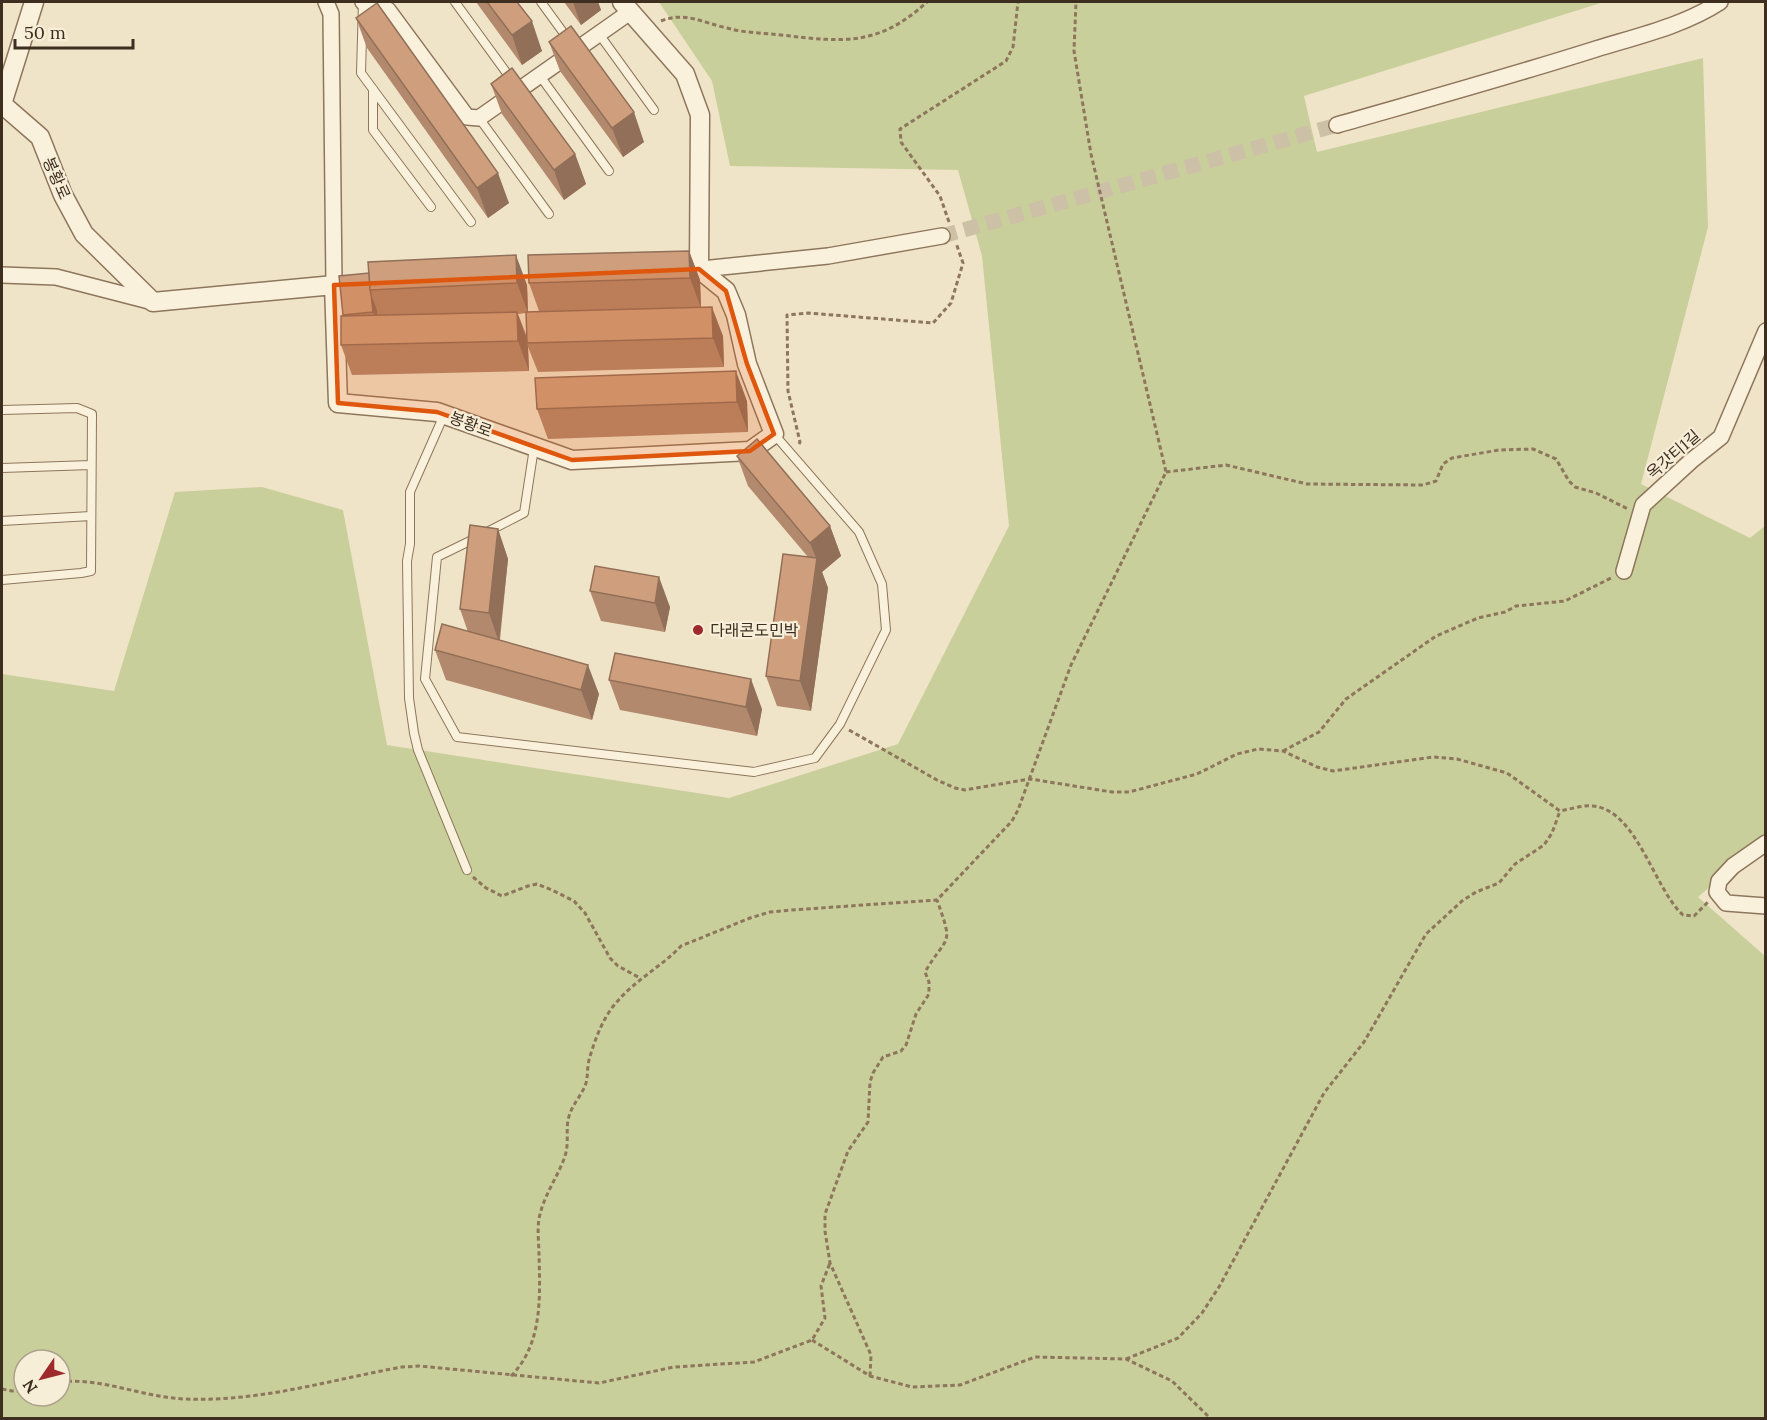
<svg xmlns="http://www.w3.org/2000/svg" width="1767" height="1420" font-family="Lora,'Noto Sans KR',serif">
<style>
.green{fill:#c9cf9b;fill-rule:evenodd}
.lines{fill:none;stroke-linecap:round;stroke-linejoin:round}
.minor-tunnel{stroke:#ccc0a6;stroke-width:15;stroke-dasharray:15 8;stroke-linecap:butt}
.service-casing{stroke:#8d765c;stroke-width:10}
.minor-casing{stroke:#8d765c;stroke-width:18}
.tertiary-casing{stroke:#8d765c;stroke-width:21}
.path{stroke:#8d765c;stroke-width:3;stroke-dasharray:4.5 3;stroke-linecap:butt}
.service{stroke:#faf1dc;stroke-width:8}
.minor{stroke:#faf1dc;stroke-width:15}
.tertiary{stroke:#faf1dc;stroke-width:18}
.wall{fill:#b2896c;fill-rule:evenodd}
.shaded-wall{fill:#916f58}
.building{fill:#cf9f7d;stroke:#916f58;stroke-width:1.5}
.marked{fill:#df570d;fill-opacity:0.2;stroke:#df570d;stroke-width:4.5;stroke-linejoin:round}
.poi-dot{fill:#9e2a2b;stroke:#f7eed8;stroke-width:2}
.labels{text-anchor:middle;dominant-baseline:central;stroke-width:4.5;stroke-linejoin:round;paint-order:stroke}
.street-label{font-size:16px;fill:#3d2e20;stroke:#f7eed8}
.poi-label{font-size:16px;fill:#3d2e20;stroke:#f7eed8;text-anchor:start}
</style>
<rect width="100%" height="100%" fill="#f0e4c8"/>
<!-- green -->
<path class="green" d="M659,2H1604L1304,96L1317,152L1703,58L1708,227L1641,484L1750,538L1765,526V840L1698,897L1765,956V1418H2V674L114,691L175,492L262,487L343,510L387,745L729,798L898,744L1009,526L982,256L958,170L730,166L712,81ZM24,1360H60V1396H24Z"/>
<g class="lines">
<!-- minor-tunnel -->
<path class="minor-tunnel" d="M942,236L1337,125"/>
<defs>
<path id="service" d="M363,2L361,73L471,222
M455,2L511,79
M541,2L568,39
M599,34L654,110
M540,76L609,171
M373,89V130L431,207
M479,118L549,214
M2,410L77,408L92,414L91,571L81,573L2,580
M444,415L410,492V544L407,561L409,698L414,733L418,750L467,870
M2,468L91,465
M2,521L91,516
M487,532L524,513L534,448
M476,538L437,557L425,679L457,737L754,772L815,758L840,724L886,630L882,584L859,532L774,434"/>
<path id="minor" d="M326,2L331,14L334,285L344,284
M363,2L388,10L467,117L479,118L630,12
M1337,125C1424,100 1511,76 1596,49C1638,36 1683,26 1720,2
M692,270L828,256L942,236
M2,275L56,277L153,302
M1624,571L1643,505L1691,461L1721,437L1766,331
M1766,843L1733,866L1719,881L1717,892L1726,903L1766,906"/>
<path id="tertiary" d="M34,2L2,104L40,137L63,195L84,234L153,302L334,285L338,403L437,412L572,460L750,451L774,434L747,364L736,315L726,291L699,269L700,115L685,74L622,2"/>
</defs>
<!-- service casing -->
<use href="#service" class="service-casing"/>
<!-- minor casing -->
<use href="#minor" class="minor-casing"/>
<!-- tertiary casing -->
<use href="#tertiary" class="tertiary-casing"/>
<!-- path -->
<path class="path" d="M661,21C685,11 703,23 727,28C744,33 763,33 781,35C843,42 878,47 927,2
M949,222L940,196L901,142L900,129L1006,61L1013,47L1018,2
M799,444L800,442L788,391L787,315L808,313L933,323L951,303L963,263L956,243
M1166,472L1226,465L1307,484L1423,485L1436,481L1443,464L1452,458L1499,450L1533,449L1556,459L1569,481L1575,487L1596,493L1628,509
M849,730L937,780L955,788L965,790L1030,779L1112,792H1129L1197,774L1237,754L1258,749L1283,751L1317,767L1333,771L1433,757L1457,759L1507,773L1560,811C1571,809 1582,805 1593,806C1637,810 1654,889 1683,915L1694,916L1708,902
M1283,751L1319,732L1346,699L1436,636L1478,618L1505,612L1516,606L1565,601L1613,577
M473,877L486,888L502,896L528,886L537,884L552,890L574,901L585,913L610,958L618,966L640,978
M812,1340L870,1376L912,1387L960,1385L1035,1357L1126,1359L1172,1381L1210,1418
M1126,1359L1178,1338L1202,1313L1219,1287L1324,1093L1364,1042L1426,934L1462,901L1476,892L1499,883L1515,864L1544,845L1552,833L1560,811
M511,1376C543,1344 540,1296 539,1255C539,1244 537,1230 539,1219C543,1196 558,1177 565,1156C569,1144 566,1132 568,1120C572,1103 582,1096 586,1083C588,1076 587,1068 589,1060C594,1042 603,1017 616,1003C635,980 661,967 681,946L750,918L770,912L791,910L937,900L1012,821L1018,810L1071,665L1166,472L1091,154L1074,51L1076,2
M870,1376L871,1355L830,1263L825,1231V1214L848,1151L868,1122L870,1082L873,1073L883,1057L901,1051L906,1045L916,1014L929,994V982L925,972C948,933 954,948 937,900
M60,1382C102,1377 144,1398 186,1399C260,1402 330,1380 402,1367L419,1366L599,1383L674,1367L754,1362L812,1340L825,1318L821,1286L830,1263
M2,1389L12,1391H24"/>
<!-- service -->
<use href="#service" class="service"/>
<!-- minor -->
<use href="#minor" class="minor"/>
<!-- tertiary -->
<use href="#tertiary" class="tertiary"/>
</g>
<!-- wall -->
<path class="wall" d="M476,2H517L542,51L522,65Z
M564,2H598L601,10L581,25Z
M356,18L509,203L488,218L367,48Z
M549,42L644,142L623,157L560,71Z
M491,84L575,154L586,184L564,200L502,114Z
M689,251L700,280L701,307L723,336L724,367L538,372L528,347L529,371L352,375L341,345L343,316L369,273L368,262L527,285L528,312L539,311L529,283ZM526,313L527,337L518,314Z
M747,401L748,432L548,439L537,409Z
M737,456L830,526L841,556L822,572L828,588L811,711L777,706L766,676L808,557L748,486Z
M498,529L508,559L500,640L599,694L592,720L446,680L435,650L468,632L460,609Z
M595,566L670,607L665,632L601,621L590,591Z
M609,680L762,709L757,736L620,710Z"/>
<!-- shaded-wall -->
<path class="shaded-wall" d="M573,2H598L601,10L581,25Z
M532,21L542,51L522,65L512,35Z
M634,112L644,142L623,157L612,128Z
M575,154L586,184L564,200L554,170Z
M498,173L509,203L488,218L477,188Z
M689,251L700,280L701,308L690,278Z
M516,255L527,285L528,313L517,283Z
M371,294L377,310L378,328L373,312Z
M712,307L723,336L724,367L713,338Z
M517,312L528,342L527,343L528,347L529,371L518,341Z
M736,371L747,401L748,432L737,402Z
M830,526L841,556L822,572L828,588L811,711L800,681L817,560L810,543Z
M498,529L508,559L499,642L489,613Z
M659,577L670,607L665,632L655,603Z
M588,665L599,694L592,720L581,690Z
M751,679L762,709L757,736L746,707Z"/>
<!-- building -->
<path class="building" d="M487,2H517L532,21L512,35Z
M377,3L498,173L477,188L356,18Z
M571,26L634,112L612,128L549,42Z
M512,68L575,154L554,170L491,84Z
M689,251L690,278L529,283L528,255Z
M516,255L517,283L370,290L368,262Z
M369,273L370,290L371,294L373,312L343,315L339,276Z
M712,307L713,338L527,343L526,312Z
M517,312L518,341L341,345V316Z
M736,371L737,402L537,409L535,378Z
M757,439L830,526L810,543L737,456Z
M470,525L498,529L489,613L460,609Z
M783,554L817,558L800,681L766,676Z
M595,566L659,577L655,603L590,591Z
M442,624L588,665L581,690L435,650Z
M615,653L751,679L746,707L609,680Z"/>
<!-- marked area -->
<path class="marked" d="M699,269L726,291L747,364L774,434L750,451L572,460L437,412L338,403L334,285Z"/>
<!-- markers -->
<circle class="poi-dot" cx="698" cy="630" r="6"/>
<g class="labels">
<!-- street labels -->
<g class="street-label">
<text transform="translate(57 178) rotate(66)">봉황로</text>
<text transform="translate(471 424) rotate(20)">봉황로</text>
<text transform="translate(1673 454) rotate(-41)">옥갓티1길</text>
</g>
<!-- poi labels -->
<g class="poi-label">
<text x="710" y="630">다래콘도민박</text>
</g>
</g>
<!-- border -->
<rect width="1767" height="1420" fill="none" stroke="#3d2e20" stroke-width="6"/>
<!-- north arrow -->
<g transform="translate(42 1378) rotate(235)"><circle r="28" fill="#f7eed8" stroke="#ada18e" stroke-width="1.5"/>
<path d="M0-4.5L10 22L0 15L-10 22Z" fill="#9e2a2b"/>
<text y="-9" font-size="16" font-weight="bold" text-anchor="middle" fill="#3d2e20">N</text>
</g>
<!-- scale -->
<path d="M15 39v9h118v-9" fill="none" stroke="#3d2e20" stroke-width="3"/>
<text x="24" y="39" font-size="18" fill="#3d2e20" stroke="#f7eed8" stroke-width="4.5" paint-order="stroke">50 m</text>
</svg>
